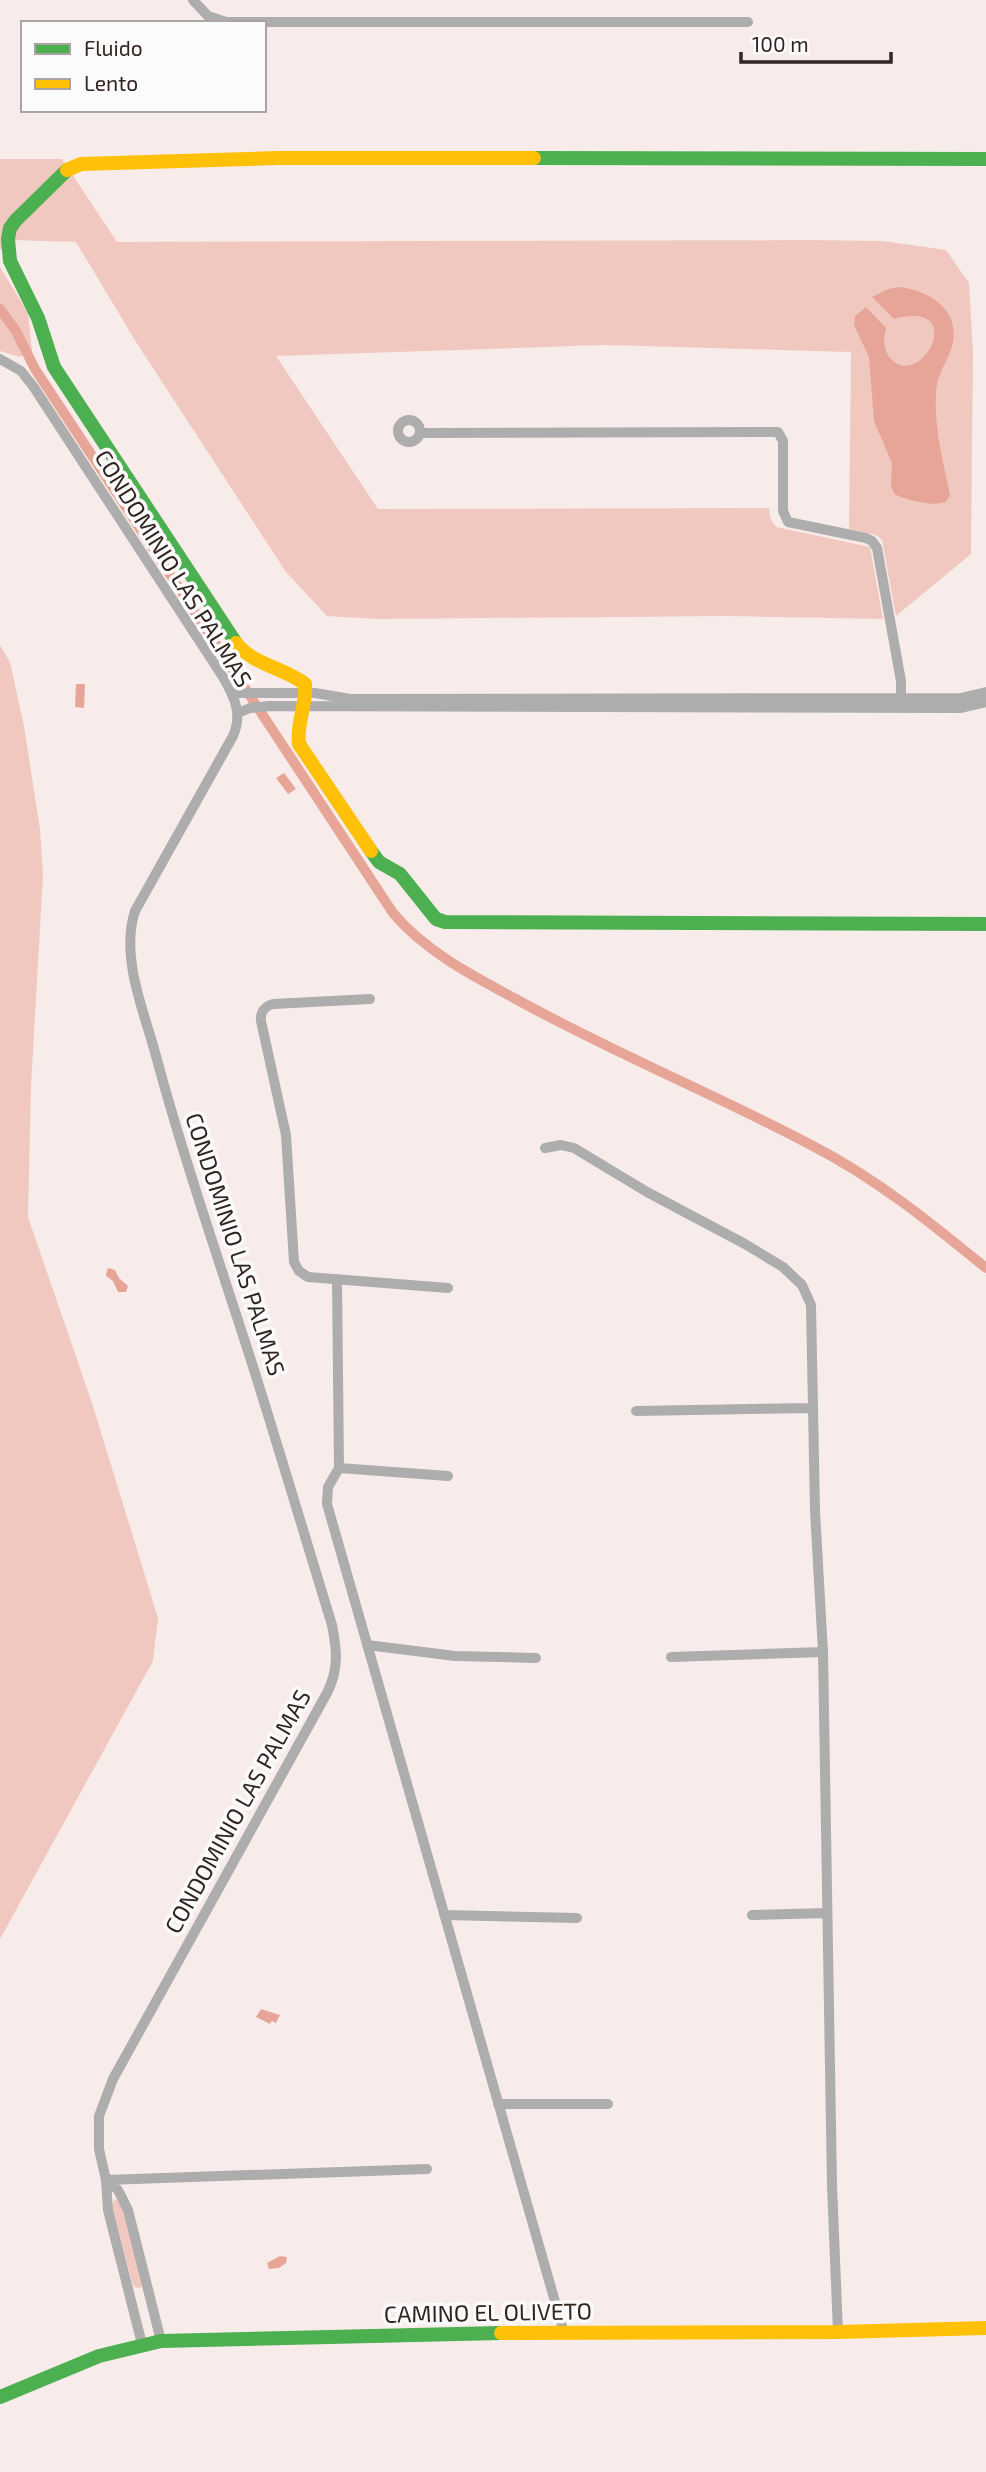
<svg xmlns="http://www.w3.org/2000/svg" width="986" height="2472" font-family="'Exo 2',sans-serif">
<style>
.green{fill:#f1c8bf}
.water{fill:#e6a597}
.lines{fill:none;stroke-linecap:round;stroke-linejoin:round}
.canal{stroke:#e6a597;stroke-width:10}
.street{stroke:#adadad;stroke-width:10}
.fast{stroke:#4caf50;stroke-width:14}
.slow{stroke:#ffc107;stroke-width:14}
.labels{text-anchor:middle;dominant-baseline:central;stroke-width:7;stroke-linejoin:round;paint-order:stroke}
.street-label{font-size:23px;fill:#312421;stroke:#fbfbfb}
</style>
<rect width="100%" height="100%" fill="#f8ecea"/>
<!-- green -->
<path class="green" d="M0,159H62L117,242L808,240L883,241L946,250L969,283L973,352L971,554L896,616L882,540L876,535L849,529L851,352L605,345L276,356L378,509L769,508L771,520L776,527L870,547L883,619L727,616L378,619L327,616L286,572L136,342L76,242L13,240L0,250Z
M0,267L28,313L32,351L20,357L0,351Z
M0,645L10,662L24,726L40,829L43,875L31,1087L28,1217L92,1403L158,1618L153,1661L0,1939Z
M115,2199L122,2204L143,2286L139,2288L134,2287L132,2282L112,2206Z"/>
<!-- water -->
<path class="water" d="M900,287C928,291 959,308 953,342C949,361 937,372 936,393C934,428 943,461 950,495L946,502C934,507 906,500 894,494L891,485L892,463L874,421L869,357L854,325L855,316L866,307L886,328C883,339 883,350 891,359C922,391 969,299 894,319L872,297L888,289Z
M76,684H85L84,708L75,707Z
M284,773L296,789L288,794L276,778Z
M109,1268L115,1270L119,1278L128,1286L126,1292H118L113,1281L106,1276L107,1270Z
M261,2009L280,2015L276,2023L272,2021L270,2024L256,2017Z
M280,2256L287,2257L286,2263L279,2268L269,2269L267,2263Z"/>
<g class="lines">
<!-- canal -->
<path class="canal" d="M0,309L16,331L35,369L393,913C425,951 471,975 514,998C611,1052 715,1094 813,1146C877,1179 931,1223 986,1268"/>
<!-- street -->
<path class="street" d="M193,0L208,16L226,22H748
M0,359L21,371L33,386L223,677C234,696 243,714 233,736L135,911C120,957 144,1011 156,1056C183,1156 216,1252 248,1351C277,1442 304,1534 332,1625C337,1651 339,1669 327,1693L113,2079L99,2116V2149L106,2180L108,2210L142,2344
M398 431a11 11 0 1 1 22 0a11 11 0 1 1-22 0Z
M421,433L778,432L783,441V511L788,522L866,538L872,541L877,548L901,681V705
M230,690L240,693H315L350,699L961,698L986,692
M238,713L250,708L270,706L961,708L986,702
M370,999L273,1004C265,1006 260,1012 261,1021L286,1135L294,1262L299,1271L308,1277L448,1288
M545,1148L561,1145L574,1148L647,1192L745,1244L783,1267L802,1285L811,1305L815,1511L823,1652L832,2185L838,2332
M337,1279L339,1468L328,1487L327,1504L564,2333
M636,1411L813,1408
M339,1468L448,1476
M367,1645L455,1656L536,1658
M671,1657L823,1652
M444,1915L577,1918
M752,1915L827,1913
M498,2104H608
M106,2180L427,2169
M106,2180L118,2190L128,2210L161,2341"/>
<!-- fast -->
<path class="fast" d="M534,158L986,159
M67,170L16,220L10,228L8,239L10,261L38,318L54,367L236,643
M371,851L379,862L400,874L436,919L445,922L986,924
M0,2397L99,2356L161,2341L501,2333"/>
<!-- slow -->
<path class="slow" d="M67,170L81,164L278,158H534
M236,643C253,665 283,667 305,684C307,705 296,723 299,744L371,851
M501,2333L838,2332L986,2328"/>
</g>
<g class="labels">
<!-- street labels -->
<g class="street-label">
<text transform="translate(174 568) rotate(58)">CONDOMINIO LAS PALMAS</text>
<text transform="translate(236 1244) rotate(72)">CONDOMINIO LAS PALMAS</text>
<text transform="translate(237 1811) rotate(-61)">CONDOMINIO LAS PALMAS</text>
<text transform="translate(488 2312) rotate(-1)">CAMINO EL OLIVETO</text>
</g>
</g>
<!-- legend -->
<rect x="21" y="21" width="245" height="91" fill="#fbfbfb" stroke="#aaa5a4" stroke-width="2"/>
<rect x="35" y="44" width="35" height="10" fill="#4caf50" stroke="#aaa5a4" stroke-width="2"/>
<text x="84" y="56" font-size="21" fill="#312421">Fluido</text>
<rect x="35" y="79" width="35" height="10" fill="#ffc107" stroke="#aaa5a4" stroke-width="2"/>
<text x="84" y="91" font-size="21" fill="#312421">Lento</text>
<!-- scale -->
<path d="M741 52v10h150v-10" fill="none" stroke="#312421" stroke-width="3.5"/>
<text x="752" y="52" font-size="21" fill="#312421" stroke="#fbfbfb" stroke-width="5" paint-order="stroke">100 m</text>
</svg>
